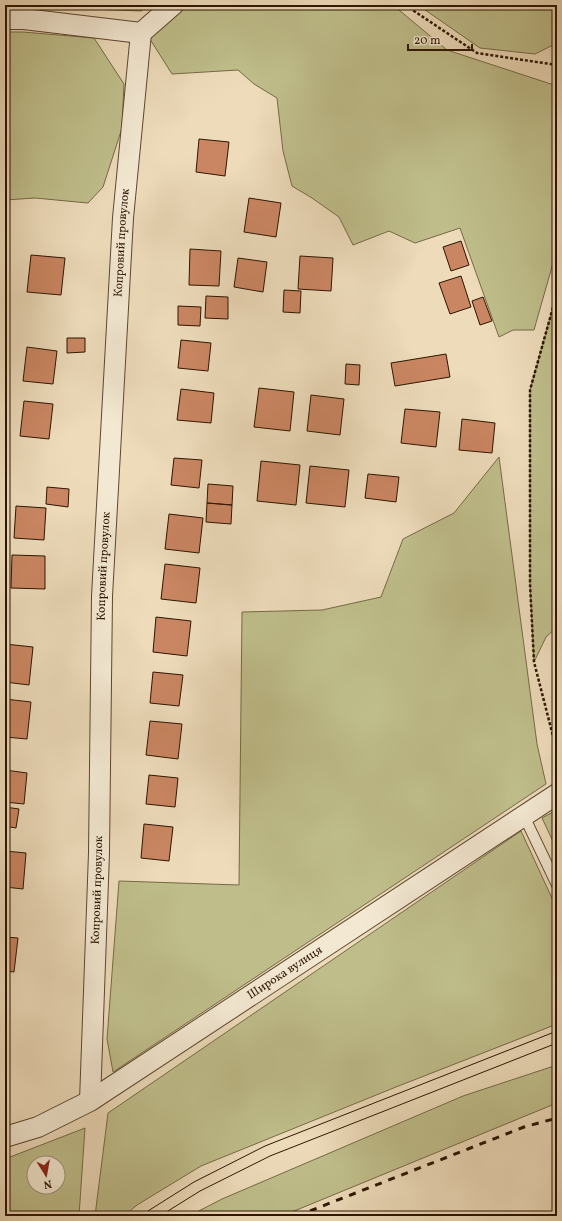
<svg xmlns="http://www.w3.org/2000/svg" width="562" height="1221" font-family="Vollkorn,serif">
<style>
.green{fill:#bfbe8b;stroke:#766a46;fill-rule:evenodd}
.building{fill:#ca8662;stroke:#2d1500}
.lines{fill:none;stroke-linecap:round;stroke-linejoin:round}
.lane-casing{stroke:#5d462e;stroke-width:12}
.street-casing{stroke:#5d462e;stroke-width:22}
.path{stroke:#2d1500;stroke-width:2.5;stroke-dasharray:3 2;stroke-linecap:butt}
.lane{stroke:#f3e8d2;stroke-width:10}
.street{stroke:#f3e8d2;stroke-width:20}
.tram{stroke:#2d1500;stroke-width:1}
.rail{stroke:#2d1500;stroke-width:3;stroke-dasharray:7 7;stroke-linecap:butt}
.labels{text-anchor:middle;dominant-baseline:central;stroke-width:3;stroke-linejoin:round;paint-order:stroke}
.street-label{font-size:12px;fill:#2d1500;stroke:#f3e8d2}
</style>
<rect width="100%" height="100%" fill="#eddbba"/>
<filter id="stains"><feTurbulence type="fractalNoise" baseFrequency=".005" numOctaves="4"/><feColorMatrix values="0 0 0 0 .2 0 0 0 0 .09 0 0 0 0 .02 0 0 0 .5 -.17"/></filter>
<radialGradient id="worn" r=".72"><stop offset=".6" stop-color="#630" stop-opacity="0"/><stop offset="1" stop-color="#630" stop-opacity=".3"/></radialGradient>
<!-- green -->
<path class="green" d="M88,5H150L141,11L90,9Z
M183,5H393L447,50L557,86V249L534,330H513L499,337L460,228L415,243L389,231L353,245L339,217L312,198L292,186L283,151L277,98L254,84L238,70L172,74L148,36Z
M418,5H557V43L535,54L480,48Z
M5,32H23L94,38L124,84L122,128L103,187L88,203L35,198L5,200Z
M557,293V627L546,637L534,662L530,584V390Z
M499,457L537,744L546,784L113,1072L107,1039L119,881L239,885L242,612L322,610L381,597L403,539L454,513Z
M557,810V850L542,818Z
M521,831L557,909V1024L396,1087L201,1166L137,1205L124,1216H95L108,1113Z
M557,1065V1103L282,1216H189L222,1199L463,1096Z
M85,1128L79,1216H5V1159ZM34,1163H58V1187H34Z"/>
<!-- building -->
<path class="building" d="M199,139L229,142L225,176L196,172Z
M249,198L281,203L276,237L244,232Z
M461,241L469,265L451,271L443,247Z
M190,249L221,251L219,286L189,285Z
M31,255L65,258L61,295L27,292Z
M300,256L333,258L331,291L298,289Z
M238,258L267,262L263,292L234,287Z
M461,276L471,307L450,314L439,283Z
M284,290L301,291L300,313L283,312Z
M206,296L228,297V319L205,318Z
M483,297L492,321L480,325L472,301Z
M178,306L201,307L200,326L178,325Z
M67,338H85V352L67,353Z
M181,340L211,343L208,371L178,368Z
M27,347L57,351L53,384L23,381Z
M446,354L450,377L395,386L391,363Z
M346,364L360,365L359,385L345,384Z
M259,388L294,392L290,431L254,427Z
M181,389L214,393L211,423L177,420Z
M311,395L344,399L340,435L307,431Z
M24,401L53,404L49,439L20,436Z
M405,409L440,412L436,447L401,443Z
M462,419L495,423L492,453L459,450Z
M174,458L202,460L199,488L171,485Z
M261,461L300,465L296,505L257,501Z
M310,466L349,470L345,507L306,503Z
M368,474L399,477L396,502L365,498Z
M208,484L233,486L232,505L207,503Z
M47,487L69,489L68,507L46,504Z
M207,503L232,505L231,524L206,522Z
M16,506L46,508L44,540L14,538Z
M169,514L203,518L199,553L165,549Z
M12,555L45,556V589L11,588Z
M165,564L200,568L196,603L161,599Z
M156,617L191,621L187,656L153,652Z
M5,644L33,647L29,685L5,682Z
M153,672L183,675L179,706L150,703Z
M5,699L31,702L27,739L5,737Z
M150,721L182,724L178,759L146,755Z
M5,770L27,773L24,804L5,802Z
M149,775L178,778L175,807L146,804Z
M5,807L19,809L16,828L5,826Z
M144,824L173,827L169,861L141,858Z
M5,851L26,853L23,889L5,887Z
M5,937L18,938L14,972L5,971Z"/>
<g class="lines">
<defs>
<path id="lane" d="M524,816L557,885"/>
<g id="street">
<path d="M5,19H24L141,33L173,5"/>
<path id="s1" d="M90,1101L99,853L102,596L123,218L141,33"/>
<path id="s2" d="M5,1137L38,1127L90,1101L557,794"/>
</g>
</defs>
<!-- lane casing -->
<use href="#lane" class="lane-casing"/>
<!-- street casing -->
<use href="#street" class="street-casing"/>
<!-- path -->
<path class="path" d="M405,5L477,53L557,65
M557,293L530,390V584L534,662L553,736L557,741"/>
<!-- lane -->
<use href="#lane" class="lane"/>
<!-- street -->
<use href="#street" class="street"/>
<!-- tram -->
<path class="tram" d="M140,1216L194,1182L265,1146L557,1031
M160,1216L200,1191L270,1156L557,1043"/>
<!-- rail -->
<path class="rail" d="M297,1216L524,1127L557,1118"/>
</g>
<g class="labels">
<!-- street labels -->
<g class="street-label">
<text stroke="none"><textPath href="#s1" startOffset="859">Копровий провулок</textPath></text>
<text stroke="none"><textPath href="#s1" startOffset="535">Копровий провулок</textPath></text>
<text stroke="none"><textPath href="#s1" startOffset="211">Копровий провулок</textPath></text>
<text stroke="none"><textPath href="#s2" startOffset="326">Широка вулиця</textPath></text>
</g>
</g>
<!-- margin -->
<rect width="562" height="1221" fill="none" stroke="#eddbba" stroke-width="20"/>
<rect x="6" y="6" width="550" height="1209" fill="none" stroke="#2d1500" stroke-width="2"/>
<rect x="10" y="10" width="542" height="1201" fill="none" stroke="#2d1500"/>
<!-- north arrow -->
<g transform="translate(46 1175) rotate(169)"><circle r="19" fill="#f3e8d2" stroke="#a4947e"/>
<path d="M0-3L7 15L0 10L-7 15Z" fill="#8f2418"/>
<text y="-6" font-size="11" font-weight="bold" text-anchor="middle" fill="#2d1500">N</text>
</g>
<!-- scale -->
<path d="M408 44v6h64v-6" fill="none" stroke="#2d1500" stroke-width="2"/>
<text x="414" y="44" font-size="12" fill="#2d1500" stroke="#f3e8d2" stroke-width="3" paint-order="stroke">20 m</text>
<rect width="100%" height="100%" filter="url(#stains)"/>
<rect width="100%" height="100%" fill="url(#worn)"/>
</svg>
